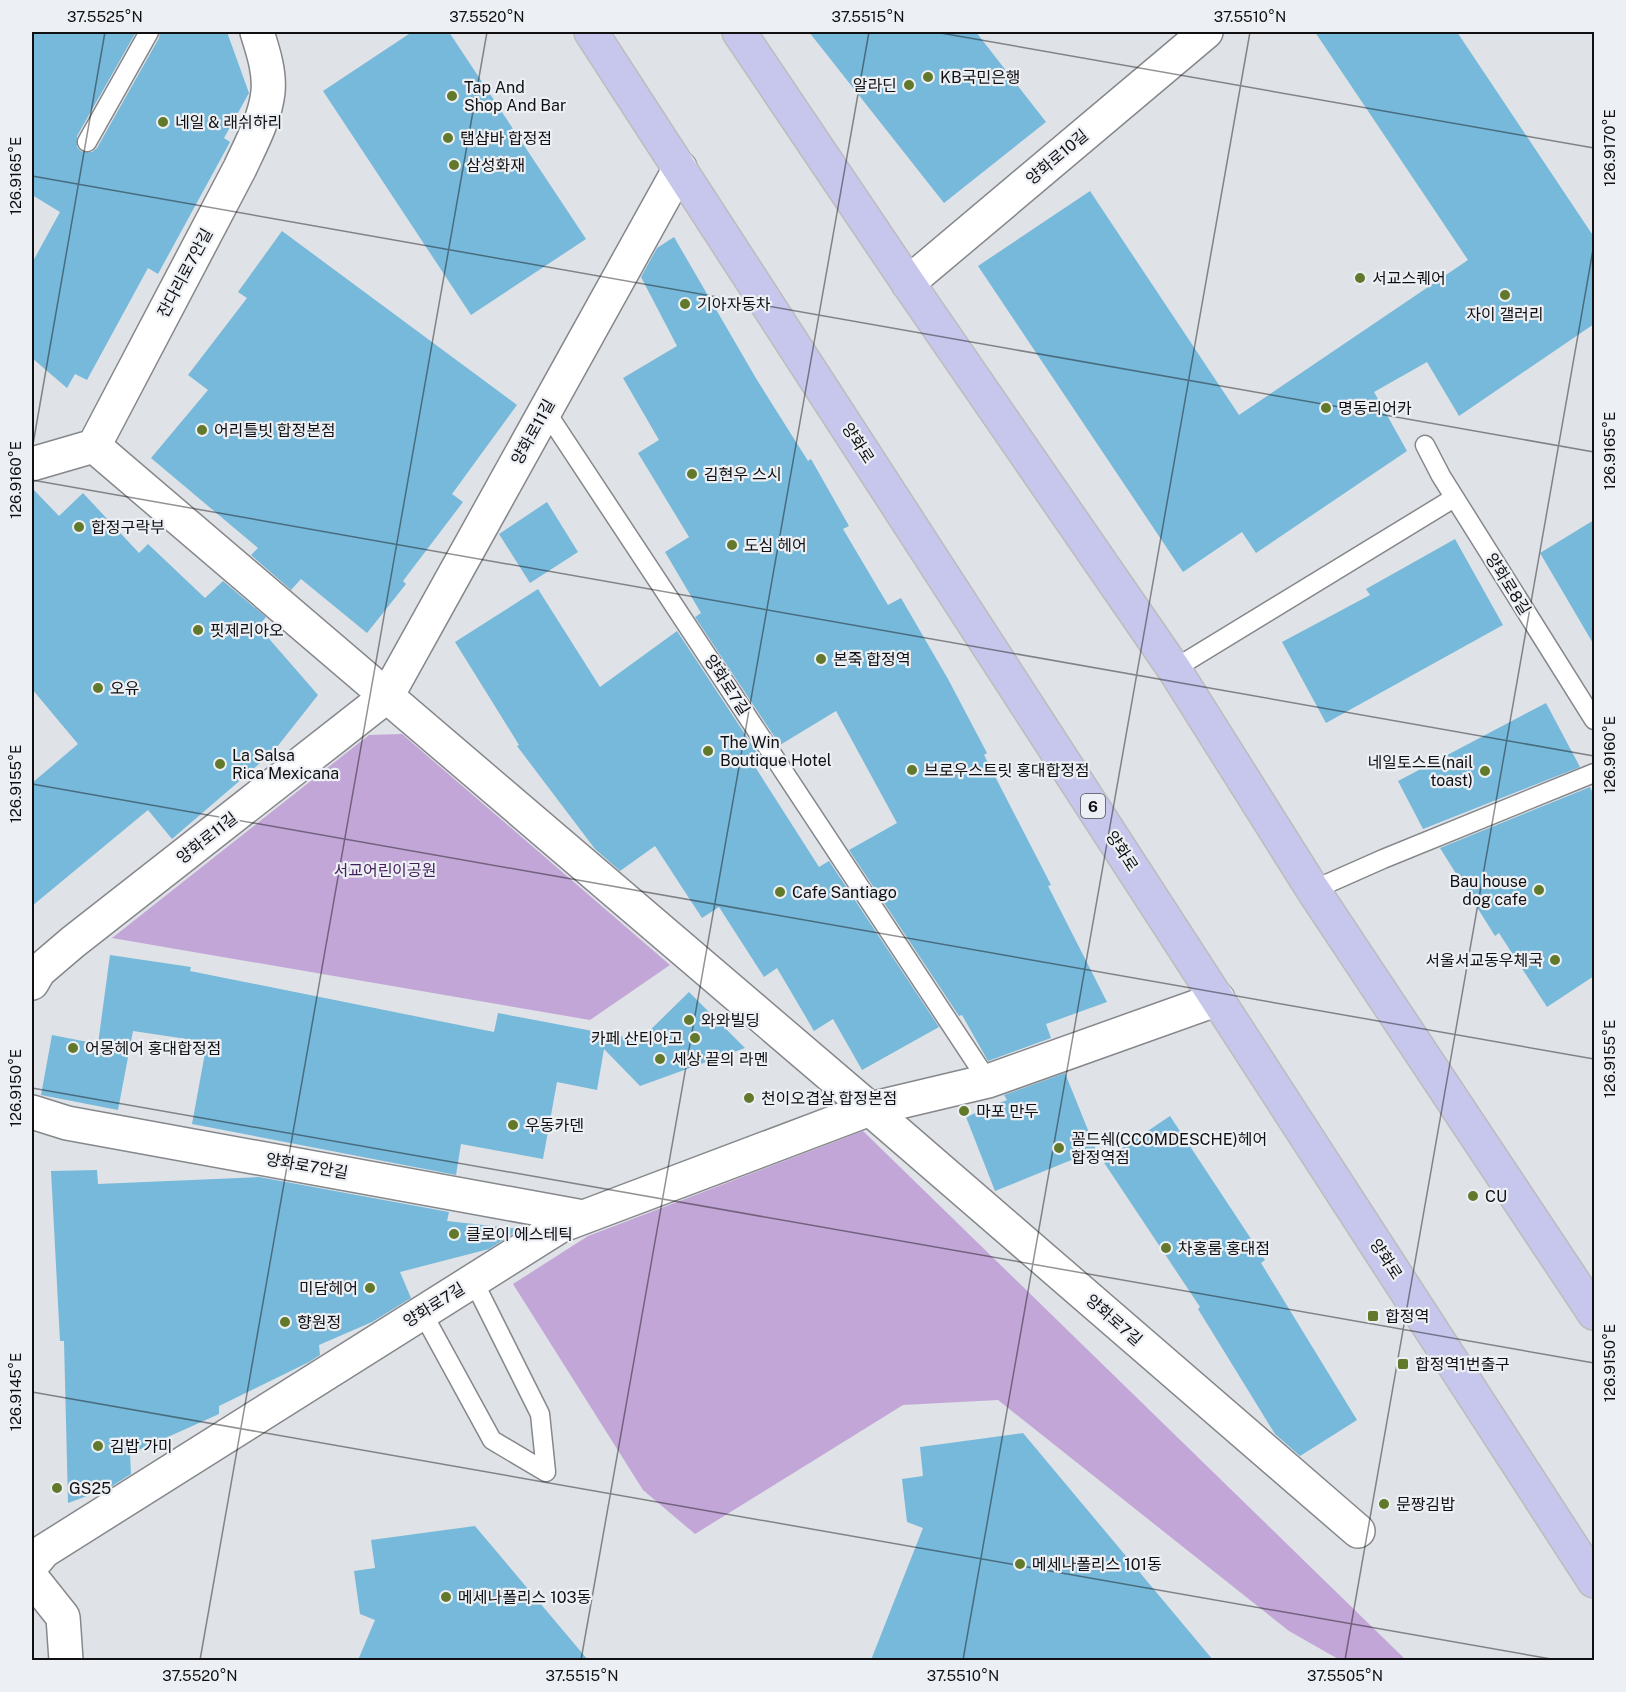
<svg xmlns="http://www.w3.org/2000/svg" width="1626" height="1692" font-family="'Public Sans','Noto Sans KR',sans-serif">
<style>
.green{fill:#c3a6d8}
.building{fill:#77b9da}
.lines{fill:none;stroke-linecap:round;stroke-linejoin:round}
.service-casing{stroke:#85878b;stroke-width:21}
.minor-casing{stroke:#85878b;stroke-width:36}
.primary-casing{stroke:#bcbcbd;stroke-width:36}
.service{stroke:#fff;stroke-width:18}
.minor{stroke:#fff;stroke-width:33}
.primary{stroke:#c7c7ed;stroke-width:33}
.ticks{fill:none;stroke:#101012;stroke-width:1.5;stroke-opacity:0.45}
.poi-dot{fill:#62782a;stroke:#eceff3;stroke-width:2}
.labels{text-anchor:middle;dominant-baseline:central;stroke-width:4.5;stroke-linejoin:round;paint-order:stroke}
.shield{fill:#eceff3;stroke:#525356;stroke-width:1.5}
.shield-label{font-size:15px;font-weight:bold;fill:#101012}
.poi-label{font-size:16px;fill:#101012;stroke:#eceff3;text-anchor:start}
.street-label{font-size:16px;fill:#101012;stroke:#eceff3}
.park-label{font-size:16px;fill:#451d5c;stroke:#eceff3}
.neatline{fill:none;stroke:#101012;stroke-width:2}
.ticks-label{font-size:15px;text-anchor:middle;fill:#101012}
</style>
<rect width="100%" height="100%" fill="#dfe2e6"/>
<!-- green -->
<path class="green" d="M402,734L670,965L590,1020L112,938L369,735Z
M863,1131L1406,1660H1340L1289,1631L998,1400L903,1405L695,1534L643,1490L513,1284L588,1236Z"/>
<!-- building -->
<path class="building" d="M32,32H136L77,136V147L82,152H92L97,148L159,38L160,32H227L249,93L224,138L230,142L158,274L148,268L87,380L75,374L67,388L32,358V263L60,212L32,195Z
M412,32H449L586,239L471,315L323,91Z
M809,32H976L1046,122L944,203Z
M1315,32H1457L1594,237V324L1459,416L1427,362L1374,392L1407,451L1256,553L1242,532L1183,572L978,266L1090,191L1239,415L1468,260Z
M282,231L517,405L452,494L463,502L403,581L406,584L367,633L301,579L291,590L251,555L258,548L151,458L208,390L188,375L247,298L238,292Z
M674,237L757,380L808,461L811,459L849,526L843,529L888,605L901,598L948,679L987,753L984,755L1051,885L1048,886L1107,1002L1046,1024L1051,1038L988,1061L962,1015L959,1016L849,850L897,823L836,711L780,745L695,617L701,613L665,552L689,537L638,453L659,440L623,378L677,346L641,277L657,248Z
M32,488L59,516L83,493L139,553L148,544L205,598L223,581L266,617L258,626L318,695L273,752L172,839L148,810L32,906V783L78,744L32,689Z
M547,502L578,552L530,583L499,534Z
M1594,520V645L1540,553Z
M1455,539L1503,625L1326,723L1282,642L1370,595L1366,589Z
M538,589L600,687L677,631L760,757L752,762L819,867L829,861L939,1027L862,1070L833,1019L814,1031L777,968L764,977L719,907L702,918L655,846L620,871L595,849L517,746L519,745L455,642Z
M1546,703L1580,767L1423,829L1398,781Z
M1590,787L1594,795V976L1547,1007L1499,933L1495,936L1440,848Z
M110,955L191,967L190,971L494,1032L498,1013L640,1040L689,992L745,1048L640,1086L604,1049L597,1090L557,1082L543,1159L461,1144L456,1175L192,1124L207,1042L133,1031L118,1110L41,1095L52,1035L98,1044Z
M1065,1073L1096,1150L995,1191L966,1117L1007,1100L1004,1095Z
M1170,1116L1265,1260L1261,1263L1357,1420L1300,1456L1275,1434L1198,1309L1200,1307L1103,1161Z
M97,1170L98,1184L259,1177L449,1212L447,1221L520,1229L489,1249L400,1272L411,1298L372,1322L319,1345L320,1355L309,1362L219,1406V1414L130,1454L131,1474L109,1488L68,1503L64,1341H60L51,1171Z
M1023,1433L1213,1660H871L923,1528L907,1522L902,1479L923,1476L920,1447Z
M475,1526L588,1660H358L375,1620L360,1614L354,1571L375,1568L371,1540Z"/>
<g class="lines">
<defs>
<path id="service" d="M87,142L149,32
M545,410L988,1081
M1425,445L1441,476L1594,720
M1174,669L1454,498
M1313,890L1383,859L1594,773
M473,1280L540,1414L546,1472
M422,1312L492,1440L546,1472"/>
<path id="minor" d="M908,283L1206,32
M94,446L870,1109L1358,1531
M32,464L94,446L240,168C251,144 265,119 268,92C270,72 263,51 257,32
M32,983L39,971L73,942L387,696L680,168
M32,1112L67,1123L583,1217
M32,1565L44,1551L560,1226L870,1109L988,1081L1218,999
M32,1578L63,1617L66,1660"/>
<path id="primary" d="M591,32L1594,1581
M739,32L908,283L1174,669L1313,890L1594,1313"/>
</defs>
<!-- service casing -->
<use href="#service" class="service-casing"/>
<!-- minor casing -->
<use href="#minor" class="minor-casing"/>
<!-- primary casing -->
<use href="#primary" class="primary-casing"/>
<!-- service -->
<use href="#service" class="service"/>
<!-- minor -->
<use href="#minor" class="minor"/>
<!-- primary -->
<use href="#primary" class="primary"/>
</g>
<!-- ticks -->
<path class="ticks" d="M935,32L1594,148M32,176L1594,452M32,450L105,32M32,480L1594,756M32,784L1594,1059M32,1088L1594,1363M32,1392L1557,1660M200,1660L487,32M581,1660L869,32M963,1660L1250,32M1345,1660L1594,244"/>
<!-- markers -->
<g class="poi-dot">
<circle cx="928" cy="77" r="6"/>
<circle cx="909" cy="85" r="6"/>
<circle cx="452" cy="96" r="6"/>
<circle cx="163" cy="122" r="6"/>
<circle cx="448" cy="138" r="6"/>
<circle cx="454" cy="165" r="6"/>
<circle cx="1360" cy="278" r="6"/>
<circle cx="1505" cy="295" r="6"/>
<circle cx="685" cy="304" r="6"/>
<circle cx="1326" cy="408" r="6"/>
<circle cx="202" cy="430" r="6"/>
<circle cx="692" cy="474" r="6"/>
<circle cx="79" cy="527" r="6"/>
<circle cx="732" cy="545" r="6"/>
<circle cx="198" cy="630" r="6"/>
<circle cx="821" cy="659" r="6"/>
<circle cx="98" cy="688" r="6"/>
<circle cx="708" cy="751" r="6"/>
<circle cx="220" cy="764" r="6"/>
<circle cx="912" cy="770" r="6"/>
<circle cx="1485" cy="771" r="6"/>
<circle cx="1539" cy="890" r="6"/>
<circle cx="780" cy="892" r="6"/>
<circle cx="1555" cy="960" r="6"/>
<circle cx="689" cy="1020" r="6"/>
<circle cx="695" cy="1038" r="6"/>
<circle cx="73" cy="1048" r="6"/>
<circle cx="660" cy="1059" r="6"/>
<circle cx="749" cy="1098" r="6"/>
<circle cx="964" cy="1111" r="6"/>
<circle cx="513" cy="1125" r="6"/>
<circle cx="1059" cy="1148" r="6"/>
<circle cx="1473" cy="1196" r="6"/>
<circle cx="454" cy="1234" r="6"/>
<circle cx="1166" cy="1248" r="6"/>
<circle cx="370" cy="1288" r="6"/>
<rect x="1367" y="1310" width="12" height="12" rx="3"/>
<circle cx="285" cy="1322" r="6"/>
<rect x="1397" y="1358" width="12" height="12" rx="3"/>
<circle cx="98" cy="1446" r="6"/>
<circle cx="57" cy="1488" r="6"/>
<circle cx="1384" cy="1504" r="6"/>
<circle cx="1020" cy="1564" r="6"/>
<circle cx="446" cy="1597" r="6"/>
</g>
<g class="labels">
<!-- shield labels -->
<rect class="shield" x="1081" y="794" width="24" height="24" rx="4.5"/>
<g class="shield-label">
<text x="1093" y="806">6</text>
</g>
<!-- poi labels -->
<g class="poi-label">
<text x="940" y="77">KB국민은행</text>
<text x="897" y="85" text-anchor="end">알라딘</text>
<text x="464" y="87">Tap And<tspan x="464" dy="18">Shop And Bar</tspan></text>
<text x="175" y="122">네일 &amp; 래쉬하리</text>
<text x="460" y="138">탭샵바 합정점</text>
<text x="466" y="165">삼성화재</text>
<text x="1372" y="278">서교스퀘어</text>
<text x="697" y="304">기아자동차</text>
<text x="1505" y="314" text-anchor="middle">자이 갤러리</text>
<text x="1338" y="408">명동리어카</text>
<text x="214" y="430">어리틀빗 합정본점</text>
<text x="704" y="474">김현우 스시</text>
<text x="91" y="527">합정구락부</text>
<text x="744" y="545">도심 헤어</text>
<text x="210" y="630">핏제리아오</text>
<text x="833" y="659">본죽 합정역</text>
<text x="110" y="688">오유</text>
<text x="720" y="742">The Win<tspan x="720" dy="18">Boutique Hotel</tspan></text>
<text x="232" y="755">La Salsa<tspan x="232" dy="18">Rica Mexicana</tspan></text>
<text x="1473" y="762" text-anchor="end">네일토스트(nail<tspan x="1473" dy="18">toast)</tspan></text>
<text x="924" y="770">브로우스트릿 홍대합정점</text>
<text x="1527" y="881" text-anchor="end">Bau house<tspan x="1527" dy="18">dog cafe</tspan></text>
<text x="792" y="892">Cafe Santiago</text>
<text x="1543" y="960" text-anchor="end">서울서교동우체국</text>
<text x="701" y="1020">와와빌딩</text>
<text x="683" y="1038" text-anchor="end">카페 산티아고</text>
<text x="85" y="1048">어몽헤어 홍대합정점</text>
<text x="672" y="1059">세상 끝의 라멘</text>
<text x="761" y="1098">천이오겹살 합정본점</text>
<text x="976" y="1111">마포 만두</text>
<text x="525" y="1125">우동카덴</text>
<text x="1071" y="1139">꼼드쉐(CCOMDESCHE)헤어<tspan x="1071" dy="18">합정역점</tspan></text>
<text x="1485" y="1196">CU</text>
<text x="466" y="1234">클로이 에스테틱</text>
<text x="1178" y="1248">차홍룸 홍대점</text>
<text x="358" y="1288" text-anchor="end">미담헤어</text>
<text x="1385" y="1316">합정역</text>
<text x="297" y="1322">향원정</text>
<text x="1415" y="1364">합정역1번출구</text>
<text x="110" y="1446">김밥 가미</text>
<text x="69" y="1488">GS25</text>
<text x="1396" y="1504">문짱김밥</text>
<text x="1032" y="1564">메세나폴리스 101동</text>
<text x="458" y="1597">메세나폴리스 103동</text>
</g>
<!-- street labels -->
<g class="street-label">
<text transform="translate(1057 157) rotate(-40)">양화로10길</text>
<text transform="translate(185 273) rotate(-62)">잔다리로7안길</text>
<text transform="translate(533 432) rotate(-61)">양화로11길</text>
<text transform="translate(858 443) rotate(57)">양화로</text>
<text transform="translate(1508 584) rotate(58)">양화로8길</text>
<text transform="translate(727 685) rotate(57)">양화로7길</text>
<text transform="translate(207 838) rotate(-38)">양화로11길</text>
<text transform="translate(1122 851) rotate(57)">양화로</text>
<text transform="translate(307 1166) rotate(10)">양화로7안길</text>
<text transform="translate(1386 1259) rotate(57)">양화로</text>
<text transform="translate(434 1305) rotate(-32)">양화로7길</text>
<text transform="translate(1114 1320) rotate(41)">양화로7길</text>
</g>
<!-- park labels -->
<g class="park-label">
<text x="385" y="870">서교어린이공원</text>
</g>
</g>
<!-- border -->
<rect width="1626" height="1692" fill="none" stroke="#eceff3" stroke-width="66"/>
<rect x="33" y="33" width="1560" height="1626" class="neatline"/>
<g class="ticks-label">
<text x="105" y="22">37.5525°N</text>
<text x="487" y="22">37.5520°N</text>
<text x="868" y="22">37.5515°N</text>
<text x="1250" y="22">37.5510°N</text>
<text transform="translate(1610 148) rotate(-90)" y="5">126.9170°E</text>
<text transform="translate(16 176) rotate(-90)" y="5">126.9165°E</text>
<text transform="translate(1610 451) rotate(-90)" y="5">126.9165°E</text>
<text transform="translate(16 480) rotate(-90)" y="5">126.9160°E</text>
<text transform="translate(1610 755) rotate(-90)" y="5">126.9160°E</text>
<text transform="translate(16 784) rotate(-90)" y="5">126.9155°E</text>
<text transform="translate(1610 1059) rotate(-90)" y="5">126.9155°E</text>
<text transform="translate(16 1088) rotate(-90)" y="5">126.9150°E</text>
<text transform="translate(1610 1363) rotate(-90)" y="5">126.9150°E</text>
<text transform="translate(16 1392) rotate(-90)" y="5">126.9145°E</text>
<text x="200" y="1681">37.5520°N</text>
<text x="582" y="1681">37.5515°N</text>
<text x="963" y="1681">37.5510°N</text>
<text x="1345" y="1681">37.5505°N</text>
</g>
</svg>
